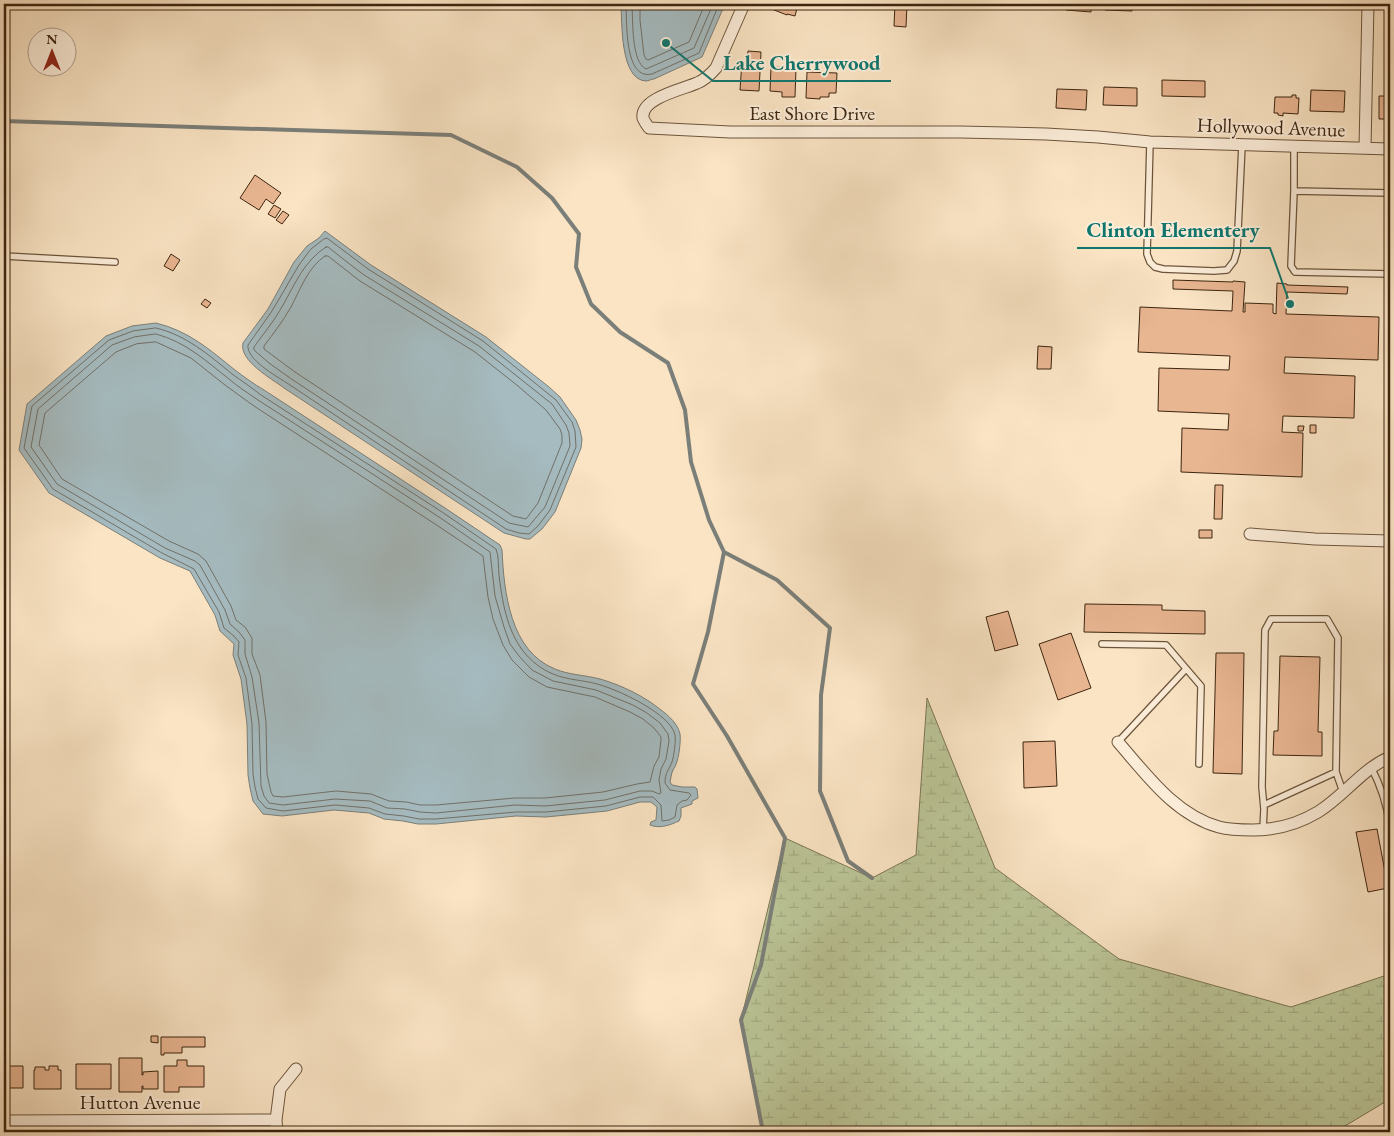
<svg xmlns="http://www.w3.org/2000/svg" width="1394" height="1136" font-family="'EB Garamond',serif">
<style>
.wetland{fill:url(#wetland-marsh);stroke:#7c7553}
.water{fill:#a5bbc0;stroke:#7b7f79}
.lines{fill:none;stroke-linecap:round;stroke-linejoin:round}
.shore{stroke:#717068;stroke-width:1}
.stream{stroke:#7b7f79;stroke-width:4}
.building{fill:#e9b692;stroke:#3d250f}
.service-casing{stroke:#6c553c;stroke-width:8}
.minor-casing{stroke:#6c553c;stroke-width:13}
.service{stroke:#fcedd9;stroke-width:5.5}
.minor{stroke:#fcedd9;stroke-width:11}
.labels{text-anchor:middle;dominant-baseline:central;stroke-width:4;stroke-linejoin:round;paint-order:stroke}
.street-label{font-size:20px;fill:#3d250f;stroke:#fcedd9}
.leader{fill:none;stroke:#0f766e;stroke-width:2}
.callout-dot{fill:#0f766e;stroke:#fcedd9;stroke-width:2}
.callout-label{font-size:21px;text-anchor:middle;font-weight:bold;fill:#0f766e;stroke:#fcedd9;stroke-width:4;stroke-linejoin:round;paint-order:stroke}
</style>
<defs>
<pattern id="wetland-marsh" width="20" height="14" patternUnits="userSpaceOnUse" patternTransform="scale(1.25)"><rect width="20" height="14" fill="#bbc597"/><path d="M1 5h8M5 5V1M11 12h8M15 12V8" fill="none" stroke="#a2a981"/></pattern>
</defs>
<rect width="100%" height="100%" fill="#fae4c4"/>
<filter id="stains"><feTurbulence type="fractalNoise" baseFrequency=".004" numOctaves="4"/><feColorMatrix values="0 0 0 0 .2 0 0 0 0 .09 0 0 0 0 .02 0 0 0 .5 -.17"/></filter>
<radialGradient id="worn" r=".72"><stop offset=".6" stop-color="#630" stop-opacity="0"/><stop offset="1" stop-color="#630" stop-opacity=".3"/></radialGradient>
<!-- wetland -->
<path class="wetland" d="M927,698L995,868L1119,959L1291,1007L1390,974V1099L1335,1132H763L741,1020L785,838L872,878L916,855Z"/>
<!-- water -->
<path class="water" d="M621,4H725L702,57L654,79C651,79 649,81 646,81C620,80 622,22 621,4Z
M325,231L371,265L486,337L549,387L560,397L576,420L580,430L582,439L581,448L555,512L542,529L530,539H526L504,533L284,388C271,378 239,361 243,343L268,309L294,262L307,246L319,238Z
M156,323C189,331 210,350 235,370C244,377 254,384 264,390L445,508L500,545L502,550C504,592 510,651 555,669C569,675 585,675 600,679C621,685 644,696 661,710C668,715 678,724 680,734C681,740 679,758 676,764C676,766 674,768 673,770C671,774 671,778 670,782L672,785L682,787H695L697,789L698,798L692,801V804L681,808V816L679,821C670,825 660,829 650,825L651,822L656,820L657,807L651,802H640L607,811L546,817L516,816L436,824H418L403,821L384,819L369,813L334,810L282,816L263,814L253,801L250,788L248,775L247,724L241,679L233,655L234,644L220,631L215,615L190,571L160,558L49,493L19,450L27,404L106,336L132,326Z"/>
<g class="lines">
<!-- shore -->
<path class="shore" d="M626,4C627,21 624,81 652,74L699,53L719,4
M632,4C633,19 631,62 646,69L694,48L713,4
M640,4V20L644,55L646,59L648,60L689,42L705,4
M324,239L327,238L368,269L483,341L556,400L572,422L575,431L576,447L550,510L538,526L529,534L519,533L506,529L287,383C276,376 246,359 248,345L272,311L299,265L310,250Z
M326,247H328L347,262L364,275L479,346L552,404L566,425L569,433L570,446L545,507L528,527L509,523L290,378L269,363L254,350V347C264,333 275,320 283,305C295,284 304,261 326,247Z
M325,256H328L360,281L475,352L518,386L546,410L560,429L562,435V443L538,503L526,519L513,516L295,372L264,349V346C273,334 283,321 291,307C300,290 308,267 325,256Z
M156,328C186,335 209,355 232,374C242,381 252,388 261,395L442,512L496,549C499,556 498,566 499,575C502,601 507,630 523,651C531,661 541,669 553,674C567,680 583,680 597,684C617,689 671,714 675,735C676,742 674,755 672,762C669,770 665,772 665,783L670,790L689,793L691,795L687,800L682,801L677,805L675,817L669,820L662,821L661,805L653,797H640L606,806L546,812H516L436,819H419L404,816L385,814L369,808L335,805L283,811L266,808L258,799L255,787L253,774L252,724L246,678L238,655L239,642L234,636L224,628L219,612L194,569L162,553L53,489L24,448L32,406L109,340L133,331Z
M156,334C186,342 206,361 229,379C238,387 248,393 258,400L439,517L490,552L495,596L504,627L510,644L519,656L532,670L553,681L596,690L633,705L647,713L660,723L668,734L669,741L666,759L661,769L659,780L661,793L659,794L652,791H640L605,800L545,806L515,805L436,813L420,812L405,809L387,808L370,801L335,799L283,805L269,803L264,796L261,786L259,723L252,677L245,654V640L239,632L230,624L225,610L200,565L195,561L165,548L57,484L31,447L38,409L112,345L134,337Z
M156,342L191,358L225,385L254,406L435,524L483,556L488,597L493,619L503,645L512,660L529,677L547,687L595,697L630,712L643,719L654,728L661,737V740L659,757L654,766L650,782L637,784L603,792L545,798H515L436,805H420L406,802L389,801L371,794L336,791L283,797L273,796L271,792L267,774L266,722L260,675L252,654V638L245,627L236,620L231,606L206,561L198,554L169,541L62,479L39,445L45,413L116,352L136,344Z"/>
<!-- stream -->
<path class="stream" d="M4,121L451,135L517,167L552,198L579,234L576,267L591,304L620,332L668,363L685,410L691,462L709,520L724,552L777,580L830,628L821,695L820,791L848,861L872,878
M724,552L708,632L693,684L727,736L785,838L761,965L741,1020L763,1132"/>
</g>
<!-- building -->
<path class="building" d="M770,4H798L795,16L787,14V15L769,8Z
M850,4H880V7L850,6Z
M895,4H907L906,27L894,26Z
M927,4H959V5Z
M1066,4H1092L1091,12L1066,10Z
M1105,4H1132V11L1105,10Z
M1388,4H1390V26H1387Z
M748,51L761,52L759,91L740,90L742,61L747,62Z
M771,67L796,68L795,97H782V92L770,91Z
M807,72L837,73L836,93H829V97H820V99L806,98Z
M1162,80L1205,81V97L1162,96Z
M1104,87L1137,88V106L1103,105Z
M1057,89L1087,90L1086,110L1056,108Z
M1311,90L1345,91L1344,112L1310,111Z
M1292,95H1296V98H1299L1298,114L1283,113V116L1278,115V113H1274L1275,97H1292Z
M1379,96H1390V119H1379Z
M255,175L281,193L273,204L266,199L259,210L240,198Z
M274,205L281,209L275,218L268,214Z
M283,211L289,215L282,224L276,220Z
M171,254L180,260L173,271L164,266Z
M1173,280L1233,282V281L1245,282L1243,312H1245V303L1273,304V313L1276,314L1277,283L1287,284V285L1348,287L1347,294L1287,292L1286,314L1379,317L1378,360L1285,357L1284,373L1355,376L1354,418L1283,416L1282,432L1303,433L1302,477L1181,472L1182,428L1228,430L1229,414L1158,411L1159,368L1229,370L1230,356L1138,352L1140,307L1232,311L1233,291L1173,289Z
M205,299L211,303L207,308L201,304Z
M1038,346L1052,347L1051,369H1037Z
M1310,425H1316V433H1310Z
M1298,426H1304L1303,431H1298Z
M1215,485H1223L1222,519H1214Z
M1199,530H1212V538H1199Z
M1085,604L1162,605V610L1205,611V634L1084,632Z
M1008,611L1018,645L995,651L986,617Z
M1071,633L1091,688L1058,700L1039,644Z
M1216,653H1244L1242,774L1213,773Z
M1280,656L1320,657L1318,732H1322V756L1273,755L1274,731H1278Z
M1055,741L1057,786L1024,788L1023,742Z
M1377,829L1388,888L1368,892L1356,832Z
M151,1036H158V1043L151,1042Z
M161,1037H205V1047H182V1053H164V1055H161Z
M119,1058H142V1075H143V1072L158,1071V1089H143V1086H142V1092H119Z
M177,1060H187V1066H204V1087H179V1092H164V1066H177Z
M76,1064H111V1089H76Z
M4,1066H23V1088H4Z
M49,1066H58V1070H61V1089H34V1070H35V1067H45V1070H49Z"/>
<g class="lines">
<defs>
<path id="service" d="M1150,142L1147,254L1150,262L1155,267L1163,269L1214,271L1227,270L1234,261L1237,251L1242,145
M1294,146V191
M1390,193L1294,191L1291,266L1295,272L1390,274
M4,256L115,262
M1102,644L1166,645L1201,686L1199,764
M1118,742L1186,669
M1371,767C1381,786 1387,805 1390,826
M1264,805L1336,772
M1263,830L1264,809L1262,787L1265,630L1271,619H1327L1338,638L1336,772L1343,792"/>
<path id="minor" d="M744,4L716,68C710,75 705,80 697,83C684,89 640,98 643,118C644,121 647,125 649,128L730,132H960L1046,134L1098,137L1150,142L1390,149
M1365,148L1368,4
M1250,534L1315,539L1390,541
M1118,742C1146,774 1175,815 1219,827C1230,830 1241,830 1253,830C1276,830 1298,824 1318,812C1344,796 1362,769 1390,757
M4,1121L276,1120
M277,1132L276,1120L280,1089L296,1069"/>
</defs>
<!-- service casing -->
<use href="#service" class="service-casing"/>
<!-- minor casing -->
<use href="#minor" class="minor-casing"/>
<!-- service -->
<use href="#service" class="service"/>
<!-- minor -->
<use href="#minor" class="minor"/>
</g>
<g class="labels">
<!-- street labels -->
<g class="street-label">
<text x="812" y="113">East Shore Drive</text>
<text transform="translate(1271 127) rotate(2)">Hollywood Avenue</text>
<text x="140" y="1102">Hutton Avenue</text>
</g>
</g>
<!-- callouts -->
<path class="leader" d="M666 43L713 81H891M1290 304L1270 248H1077"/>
<g class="callout-dot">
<circle cx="666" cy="43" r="5"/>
<circle cx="1290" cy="304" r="5"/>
</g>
<g class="callout-label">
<text x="802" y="70">Lake Cherrywood</text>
<text x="1173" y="237">Clinton Elementery</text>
</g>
<!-- margin -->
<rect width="1394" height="1136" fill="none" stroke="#fae4c4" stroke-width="20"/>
<rect x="5" y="5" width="1384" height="1126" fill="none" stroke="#3d250f" stroke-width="2.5"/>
<rect x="10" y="10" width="1374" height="1116" fill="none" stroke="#3d250f"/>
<!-- north arrow -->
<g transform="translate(52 52)"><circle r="24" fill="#fcedd9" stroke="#b09d88"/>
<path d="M0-4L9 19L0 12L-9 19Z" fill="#8f2418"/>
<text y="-8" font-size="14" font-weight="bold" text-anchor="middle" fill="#3d250f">N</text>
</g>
<rect width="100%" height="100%" filter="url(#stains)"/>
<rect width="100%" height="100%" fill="url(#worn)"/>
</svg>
